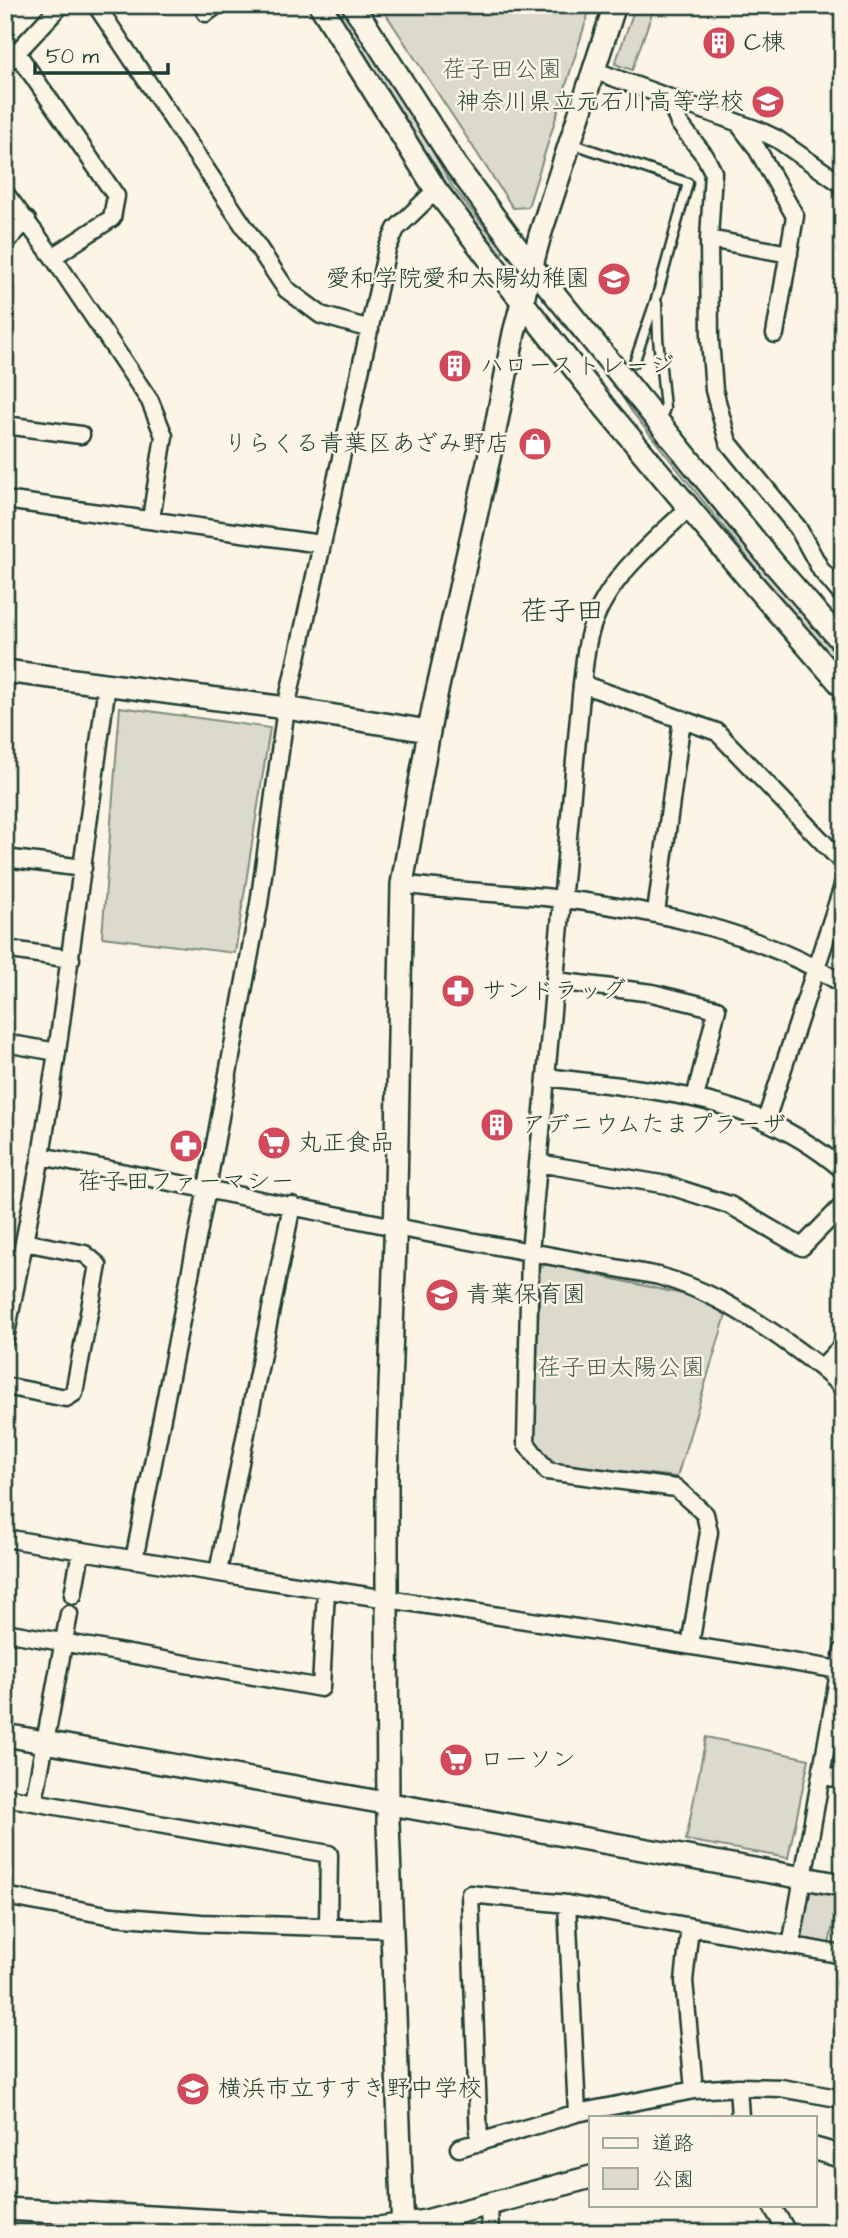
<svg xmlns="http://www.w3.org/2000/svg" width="848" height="2238" font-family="'Architects Daughter','Klee One',sans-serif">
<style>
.green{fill:#dcdacc;stroke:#7e8c80;stroke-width:2}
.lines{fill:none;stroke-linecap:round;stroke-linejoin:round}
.lane-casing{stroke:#1f3d34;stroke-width:13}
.street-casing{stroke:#1f3d34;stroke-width:21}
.secondary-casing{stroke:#1f3d34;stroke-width:26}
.lane{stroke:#fcf5e5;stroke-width:8}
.street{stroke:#fcf5e5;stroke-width:16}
.secondary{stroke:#fcf5e5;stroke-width:21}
.labels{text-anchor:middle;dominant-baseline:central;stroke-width:5;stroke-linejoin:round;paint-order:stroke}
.poi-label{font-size:24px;fill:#1f3d34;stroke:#fcf5e5;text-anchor:start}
.park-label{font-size:24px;fill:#455c52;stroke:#fcf5e5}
.quarter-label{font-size:28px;fill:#1f3d34;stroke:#fcf5e5}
</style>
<rect width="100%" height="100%" fill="#fcf5e5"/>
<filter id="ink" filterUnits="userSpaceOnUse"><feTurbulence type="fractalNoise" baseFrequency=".0143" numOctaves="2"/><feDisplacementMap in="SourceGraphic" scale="14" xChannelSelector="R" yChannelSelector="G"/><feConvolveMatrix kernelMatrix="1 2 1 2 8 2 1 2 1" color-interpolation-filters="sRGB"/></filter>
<g filter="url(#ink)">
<!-- green -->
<path class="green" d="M333,5H340L422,132L452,186L504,251L501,254L431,164Z
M380,5H591L528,207L513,208Z
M636,5H655L632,70L615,64Z
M564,318L760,563L843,659V669L768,583L632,412L611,380L561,322Z
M120,707L270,728L235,953L102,937Z
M545,1264L700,1298L726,1315L677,1477L557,1464L534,1444L540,1269Z
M706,1737L809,1759L788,1858L686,1840Z
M809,1891L839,1897L829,1944L800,1937Z"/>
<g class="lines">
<defs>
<path id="lane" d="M571,143L688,183L657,296L634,363
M657,303L658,338L665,408L660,422"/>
<path id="street" d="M96,5L286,289L321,315L370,329
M201,5L206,13L217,5
M17,53L116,196L112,218L53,257
M5,65L61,5
M593,70L758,130L777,139L843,185
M669,98L679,123L705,156L713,172L709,239L710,340L714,390L728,442L798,528L821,570L843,596
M738,123L756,147L795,216L775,334
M5,193L53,257L150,401L164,436L151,519
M709,239L789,254
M5,243L27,220
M5,425L81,435
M5,500L321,544
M690,507C651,544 603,581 589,636C585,652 584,669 582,684L530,1252L526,1443L547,1471L676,1488L705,1514L709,1532L690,1645
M582,684L717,732L843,863
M5,858L83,868
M402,884C455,892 509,893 563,899C660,911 759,932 843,984
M656,913L682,719
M5,949L71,959
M556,981L652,993L717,1009L695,1098
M5,1043L57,1052
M547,1077C656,1091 755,1094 843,1170
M766,1120L843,886
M41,1156L395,1227L659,1276C707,1290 734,1307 775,1334C799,1351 822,1367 843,1388
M538,1163L667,1185L730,1205L802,1247L843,1205
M5,1339L41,1156L57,1052L107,684
M822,1367L843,1345
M5,1386L66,1398L74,1393L98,1265L85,1254L24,1242
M5,1538C283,1586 562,1623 839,1670
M134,1560L207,1188L259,904L286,708L387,249L396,229L436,190
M218,1572L292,1205
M73,1595L81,1551
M5,1632L321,1688L326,1590
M822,1776L843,1779
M5,1797L329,1854L328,1927
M34,1801L69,1614
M5,1896L112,1916L201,1923L392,1929
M567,1904L577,2113
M690,1927L684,1981L694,2090
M791,1946L843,1650
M738,2087L740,2117
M479,2143L470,1894L567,1904L843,1955
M459,2148L577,2113L694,2090L738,2087L781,2088L843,2099
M489,2205L490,2233
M771,2205L788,2233"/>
<path id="secondary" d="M320,5L436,190L506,281L607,410L753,584L843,687
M353,5L457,167L518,249L775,565L843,643
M5,671L286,708L428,731
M5,1735L843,1885
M815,2149L843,2157
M5,2209L329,2227L379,2228L426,2221L591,2177
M403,2233L388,1823L387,1599V1473L395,1242L402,884L433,709L495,431L514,333L540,235L615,5"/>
</defs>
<!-- lane casing -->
<use href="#lane" class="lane-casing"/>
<!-- street casing -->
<use href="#street" class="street-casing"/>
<!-- secondary casing -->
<use href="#secondary" class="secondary-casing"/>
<!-- lane -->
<use href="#lane" class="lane"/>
<!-- street -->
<use href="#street" class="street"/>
<!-- secondary -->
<use href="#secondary" class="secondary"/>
</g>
</g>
<!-- icons -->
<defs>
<symbol id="building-disc" viewBox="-11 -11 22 22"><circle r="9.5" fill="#d1495b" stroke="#fcf5e5"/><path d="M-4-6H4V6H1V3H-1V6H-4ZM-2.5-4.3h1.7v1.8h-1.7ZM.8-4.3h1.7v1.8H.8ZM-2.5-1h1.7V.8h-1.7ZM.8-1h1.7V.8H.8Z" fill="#fff"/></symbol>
<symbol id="school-disc" viewBox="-11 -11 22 22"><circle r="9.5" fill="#d1495b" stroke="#fcf5e5"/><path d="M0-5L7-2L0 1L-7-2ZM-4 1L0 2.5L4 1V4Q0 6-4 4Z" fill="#fff"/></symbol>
<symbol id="shop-disc" viewBox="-11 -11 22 22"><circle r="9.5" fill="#d1495b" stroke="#fcf5e5"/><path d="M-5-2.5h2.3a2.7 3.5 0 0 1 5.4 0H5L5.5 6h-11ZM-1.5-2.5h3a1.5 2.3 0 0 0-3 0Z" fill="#fff"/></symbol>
<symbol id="pharmacy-disc" viewBox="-11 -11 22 22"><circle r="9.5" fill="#d1495b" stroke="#fcf5e5"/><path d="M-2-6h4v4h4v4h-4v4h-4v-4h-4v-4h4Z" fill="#fff"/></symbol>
<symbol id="supermarket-disc" viewBox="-11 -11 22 22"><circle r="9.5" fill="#d1495b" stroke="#fcf5e5"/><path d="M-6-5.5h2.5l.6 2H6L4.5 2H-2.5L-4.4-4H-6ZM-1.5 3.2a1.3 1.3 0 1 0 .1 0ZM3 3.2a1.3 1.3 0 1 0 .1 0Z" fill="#fff"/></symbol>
</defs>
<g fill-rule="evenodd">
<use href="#building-disc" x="700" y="24" width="38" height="38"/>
<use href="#school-disc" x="749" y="83" width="38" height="38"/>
<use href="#school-disc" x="595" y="260" width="38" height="38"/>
<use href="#building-disc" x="436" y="347" width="38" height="38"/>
<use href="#shop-disc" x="516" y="425" width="38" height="38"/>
<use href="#pharmacy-disc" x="439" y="972" width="38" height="38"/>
<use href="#building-disc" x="478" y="1106" width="38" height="38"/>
<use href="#supermarket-disc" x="255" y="1124" width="38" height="38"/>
<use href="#pharmacy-disc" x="167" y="1127" width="38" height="38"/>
<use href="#school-disc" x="423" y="1276" width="38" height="38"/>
<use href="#supermarket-disc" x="437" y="1741" width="38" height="38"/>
<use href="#school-disc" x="174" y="2070" width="38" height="38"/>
</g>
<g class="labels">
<!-- poi labels -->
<g class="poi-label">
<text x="744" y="43">C棟</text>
<text x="744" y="102" text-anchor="end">神奈川県立元石川高等学校</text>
<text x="590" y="279" text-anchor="end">愛和学院愛和太陽幼稚園</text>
<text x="480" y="366">ハローストレージ</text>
<text x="510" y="444" text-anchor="end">りらくる青葉区あざみ野店</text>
<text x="482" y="991">サンドラッグ</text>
<text x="522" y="1125">アデニウムたまプラーザ</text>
<text x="298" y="1143">丸正食品</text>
<text x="186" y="1182" text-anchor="middle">荏子田ファーマシー</text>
<text x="466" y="1295">青葉保育園</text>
<text x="480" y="1760">ローソン</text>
<text x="218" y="2089">横浜市立すすき野中学校</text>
</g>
<!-- park labels -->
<g class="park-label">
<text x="502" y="70">荏子田公園</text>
<text x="621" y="1368">荏子田太陽公園</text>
</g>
<!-- quarter labels -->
<g class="quarter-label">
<text x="562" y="611">荏子田</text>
</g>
</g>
<!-- margin -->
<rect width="848" height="2238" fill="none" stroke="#fcf5e5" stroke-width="28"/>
<rect x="14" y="14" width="820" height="2210" fill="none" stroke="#1f3d34" stroke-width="2.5" filter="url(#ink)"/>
<!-- legend -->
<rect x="589" y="2116" width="228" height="91" fill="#fcf5e5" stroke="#a4ab9e" stroke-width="2"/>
<rect x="603" y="2138" width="35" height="10" fill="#fcf5e5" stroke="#a4ab9e" stroke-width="2"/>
<text x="652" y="2150" font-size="21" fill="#1f3d34">道路</text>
<rect x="603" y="2168" width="35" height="21" fill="#dcdacc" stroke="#a4ab9e" stroke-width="2"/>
<text x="652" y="2186" font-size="21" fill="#1f3d34">公園</text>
<!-- scale -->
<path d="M35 63v10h133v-10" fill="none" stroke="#1f3d34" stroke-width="3.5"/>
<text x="46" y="63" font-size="21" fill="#1f3d34" stroke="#fcf5e5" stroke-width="5" paint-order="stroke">50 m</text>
</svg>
